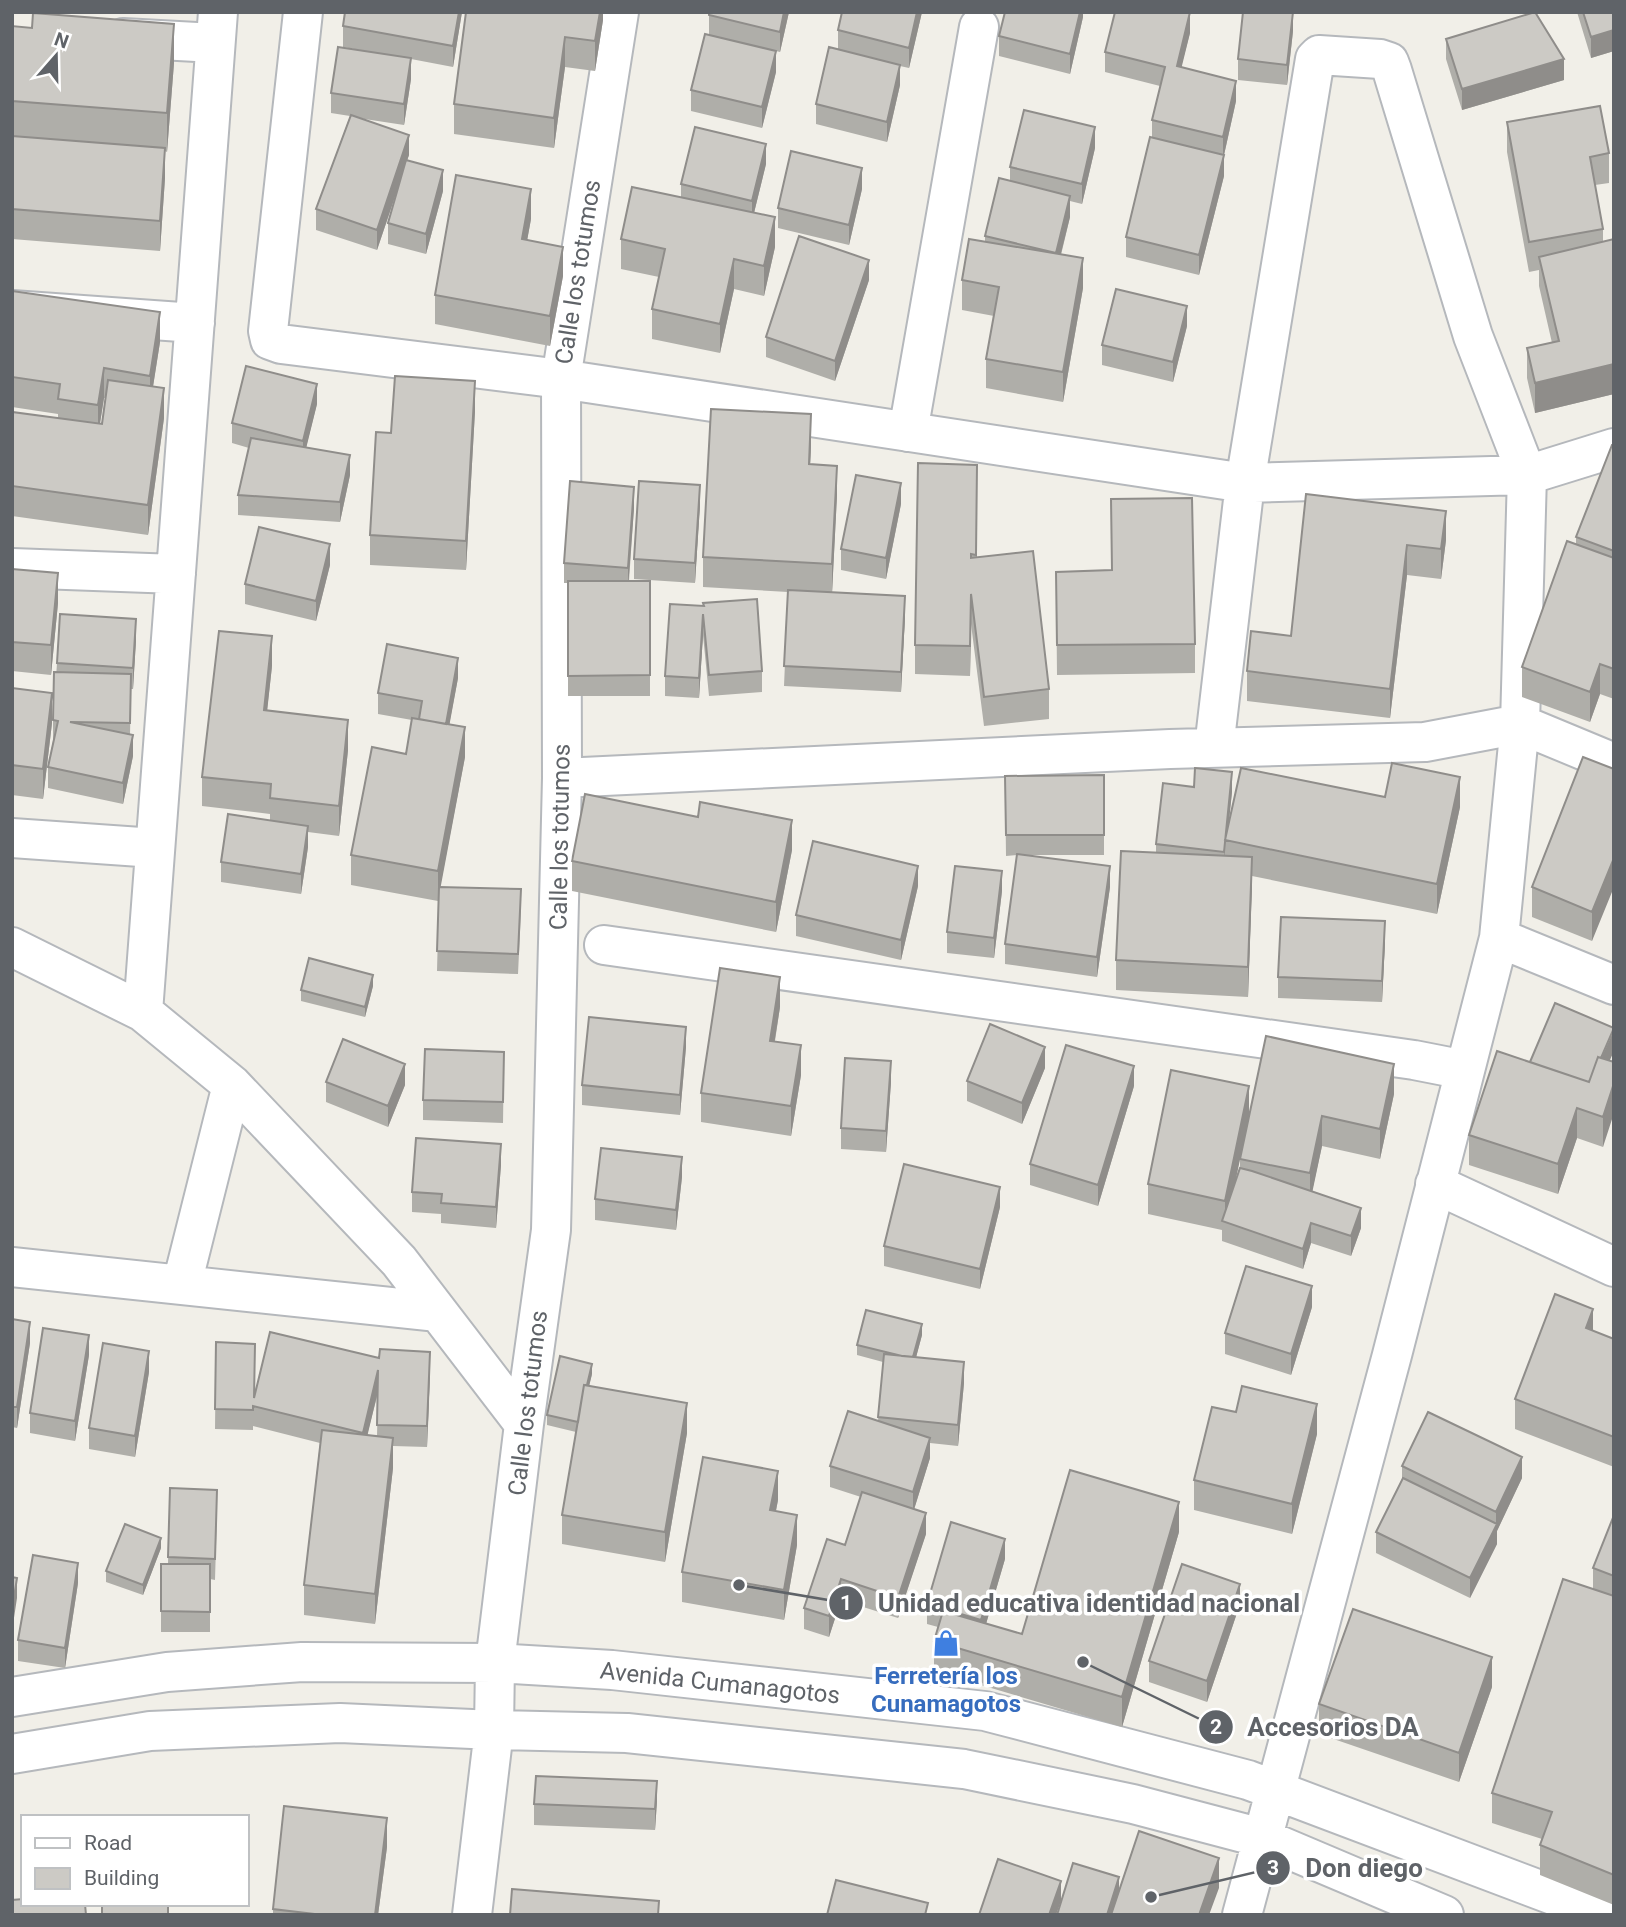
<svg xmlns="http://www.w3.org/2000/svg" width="1626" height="1927" font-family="Roboto,sans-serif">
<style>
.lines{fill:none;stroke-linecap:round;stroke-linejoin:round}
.minor-casing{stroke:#b5b8bc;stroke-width:42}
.minor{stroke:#fff;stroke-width:38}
.wall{fill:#afaea9;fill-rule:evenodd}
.shaded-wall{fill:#8f8d8a}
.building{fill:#cccac5;stroke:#8f8d8a;stroke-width:2}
.labels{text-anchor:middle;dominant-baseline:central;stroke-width:7;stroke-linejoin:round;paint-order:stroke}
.street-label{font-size:24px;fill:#5f6368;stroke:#fff}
.shop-label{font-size:24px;font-weight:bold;fill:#366cbe;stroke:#fff}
.leader{fill:none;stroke:#5f6368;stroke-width:2.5}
.callout-dot{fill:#5f6368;stroke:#fff;stroke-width:2.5}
.mark-label{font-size:21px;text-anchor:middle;font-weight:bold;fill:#fff}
.callout-label{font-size:26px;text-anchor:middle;font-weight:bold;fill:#5f6368;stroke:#fff;stroke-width:7;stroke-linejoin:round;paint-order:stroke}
</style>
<rect width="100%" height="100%" fill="#f1efe8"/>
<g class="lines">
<defs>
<path id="minor" d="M303,12L268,331L270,340L281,344L561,379L1245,483L1527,475L1614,448
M123,38L215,43
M12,310L195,323
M908,432L979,27
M12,568L176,574
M1214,748L1245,483L1315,59L1319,55L1380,59L1389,62L1392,70L1473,336L1527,475L1520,724L1499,938L1392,1355L1242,1915
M562,778L1170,749L1425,742L1520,724L1614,763
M12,838L155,848
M1499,938L1614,985
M604,945L1414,1060L1465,1070
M12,947L143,1012L232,1085L399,1261L524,1424
M143,1012L218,12
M1435,1184L1614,1267
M12,1267L438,1312
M182,1284L232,1085
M12,1697L167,1672L302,1662L495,1663L612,1670L985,1711L1248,1780L1606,1915
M12,1754L150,1731L340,1723L494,1730L627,1733L964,1769L1133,1804L1262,1838L1444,1915
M472,1915L494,1730L495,1663L524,1424L551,1230L562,778L561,379L619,12"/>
</defs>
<!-- minor casing -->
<use href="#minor" class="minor-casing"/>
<!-- minor -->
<use href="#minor" class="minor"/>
</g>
<!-- wall -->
<path class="wall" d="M345,12H462L453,67L411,59V79L404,125L358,118L409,155L407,160L443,191L426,254L388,244V223L399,185L377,250L316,230V209L350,116L331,113V93L377,53L343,47V26Z
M603,12V20L595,71L565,67L554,148L454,134V104Z
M709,12H789L780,52L776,51V72L762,128L691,111V90L709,35Z
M842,12H922L909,68L900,66V85L887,142L816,124V104L838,49V30Z
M1083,12V17L1070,74L999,56V36Z
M1577,12H1614V51L1591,58Z
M12,26L174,63L167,152L165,151V178L160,251L12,239Z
M1293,31L1287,85L1238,80V59Z
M1190,33L1181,67L1236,101L1224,155V176L1199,275L1126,257V237L1152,138V120L1160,86L1105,72V52Z
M1446,39L1564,80L1462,110L1446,59Z
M1507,122L1609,153V183L1595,185L1603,229V242L1614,239V394L1535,413L1527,378V348L1552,343L1539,286V270L1529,272L1507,152Z
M1095,148L1082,204L1070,201V217L1061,255L1083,288L1063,402L986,388V359L994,316L962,310V280L985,241V236L1010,181V167Z
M766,164L754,213L775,247L764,296L734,289L720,353L652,339V309L659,277L621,269V239L681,197V184Z
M862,189L849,245L778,228V208Z
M531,219L527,240L563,276L550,346L435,324V295Z
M869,280L835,381L766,357V337Z
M12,291L160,342L153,386L164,418L148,535L12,516V412L58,418V414L12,407ZM104,398H106L102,424H100Z
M1187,326L1173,382L1102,365V345Z
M317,404L306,447L350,475L340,522L238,515V495L249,448L232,443V423Z
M475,411L466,570L370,565V535L391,433Z
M811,444L810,464L837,495L832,592L905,617L901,692L784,686L788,592L703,587V557Z
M1614,445V699L1600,694L1590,722L1522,697V667L1576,545V537Z
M977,465V557L1049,689V719L984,726L971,624L970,676L915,674V645Z
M1306,494L1446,540L1441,579L1407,575L1390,718L1247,701V671L1291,636Z
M901,504L886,579L841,570V549Z
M700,505L695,583L634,579V559Z
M634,508L629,581H650V696H568V583H564V563Z
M330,565L316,621L245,604V584Z
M12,569L58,603L51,675L12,671Z
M1056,572L1195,644V673L1057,675Z
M703,606L762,671V692L709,696L703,635L699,698L665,696V676Z
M136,640L133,689H131L130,735L133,756L123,804L48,788V767L53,741V720L57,663Z
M272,666L267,710L348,750L339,836L308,832V847L301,894L221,882V862L270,820V814L202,806V777Z
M458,678L449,725L465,757L440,887L521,910L518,974L437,971L439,893L438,901L351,885V855L406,754L412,720L378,714V693Z
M12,688L52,723L43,799L12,795Z
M1614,769L1592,941L1532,917V887Z
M1104,775V855H1027L1110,887L1097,977L1005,964V944L1017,855L1006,856L1005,776Z
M1232,792L1228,827L1385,797L1460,807L1437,914L1252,876L1248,997L1116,990V960L1156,852V844Z
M698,817L792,850L776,932L572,891V861Z
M918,886L901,960L796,936V915Z
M1002,891L994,958L947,953V932Z
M1385,942L1382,1002L1278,998V977Z
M373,986L365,1017L301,1001V990Z
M780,1007L775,1041L801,1075L791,1136L701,1122V1093Z
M1266,1036L1394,1094L1380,1159L1322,1146L1312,1191L1361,1228L1351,1256L1311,1243L1303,1269L1222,1241V1230L1148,1214V1184L1249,1116L1235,1181L1240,1169V1159Z
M686,1047L680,1115L582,1105V1085Z
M504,1052L503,1123L423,1120V1100Z
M1609,1061L1603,1147L1577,1138L1558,1194L1469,1165V1135L1530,1062Z
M1045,1068L1022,1124L967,1101V1081Z
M326,1082L405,1085L388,1127L326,1102Z
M891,1082L886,1152L841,1149V1128Z
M1134,1086L1098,1206L1030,1185V1164Z
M501,1165L496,1228L441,1223V1214L412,1212V1192Z
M682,1177L676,1230L595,1220V1199Z
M1000,1207L980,1289L884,1266V1246Z
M1312,1307L1291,1375L1225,1354V1333Z
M12,1319L30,1343L17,1428L12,1427Z
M1593,1331L1614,1339V1467L1515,1429V1399Z
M922,1335L916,1357L964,1383L958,1446L930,1443V1458L914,1509L926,1534L898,1618L841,1600L829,1637L804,1629V1608L845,1545L861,1497L830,1487V1466L878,1421L883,1362L857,1355V1345Z
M216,1342L254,1397L430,1372L427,1447L393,1446V1468L375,1624L304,1615V1585L320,1443L253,1426V1430L215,1429ZM378,1393L377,1436L367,1435Z
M89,1355L75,1441L30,1433V1413Z
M149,1372L135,1457L89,1449V1428Z
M592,1374L589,1386L687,1433L665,1562L562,1544V1515L576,1432L547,1425V1415Z
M1236,1412L1317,1434L1292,1534L1194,1510V1480Z
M1402,1466L1522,1478L1497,1531V1544L1470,1598L1376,1553V1532L1402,1479Z
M170,1488L217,1511L215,1580L210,1579V1632H161V1564H168Z
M778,1500L776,1511L797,1545L784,1620L682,1602V1572Z
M1614,1515V1905L1540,1875V1845L1542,1839L1492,1823V1793L1593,1589V1568Z
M1179,1532L1122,1727L934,1671V1641L938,1627L927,1624V1604L1005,1559L986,1624L1022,1634Z
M161,1548L143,1595L106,1582V1571Z
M78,1583L65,1668L18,1661V1640Z
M1240,1604L1207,1702L1149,1682V1661Z
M1492,1687L1459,1782L1319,1734V1704Z
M657,1801L655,1830L534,1825V1804Z
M387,1847L378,1915H273V1909Z"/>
<!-- shaded-wall -->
<path class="shaded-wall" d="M459,12H462L453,67V46Z
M600,12H603V20L595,71V41Z
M784,12H789L780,52V32Z
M917,12H922L909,68V48Z
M1080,12H1083V17L1070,74V54Z
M1190,12V33L1177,86V66Z
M1293,12V31L1287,85V65Z
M174,24V63L167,152V113Z
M1614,30V51L1591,58V37Z
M565,37V67L554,148V118Z
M776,51V72L762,128V107Z
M411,58V79L404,125V104Z
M1564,59V80L1462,110V89Z
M900,65V85L887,142V122Z
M1236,81V101L1224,155V176L1199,275V255L1223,158V137Z
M1095,127V148L1082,204V184Z
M409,135V155L377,250V230Z
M766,144V164L752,221V201Z
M165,148V178L160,251V221Z
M862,168V189L849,245V225Z
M443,170V191L426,254V234Z
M531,189V219L522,269V239Z
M1070,196V217L1056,273V253Z
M775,217V247L764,296V266Z
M563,247V276L550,346V316Z
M1083,258V288L1063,402V372Z
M734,259V289L720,353V324Z
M869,260V280L835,381V361Z
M1187,306V326L1173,382V362Z
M160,312V342L150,406V376Z
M1614,364V394L1535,413V383Z
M104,368V398L98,435V405Z
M475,381V411L466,570V541Z
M317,384V404L303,461V441Z
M164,388V418L148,535V505Z
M811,414V444L809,493V464Z
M350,455V475L340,522V502Z
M837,466V495L832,594V564Z
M901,483V504L886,579V558Z
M700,485V505L695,583V563Z
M634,487V508L628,588V568Z
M1446,511V540L1441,579V549Z
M330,544V565L316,621V601Z
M1407,545V575L1390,718V689Z
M58,573V603L51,675V645Z
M971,594V624L970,676V646Z
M905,596V617L901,692V672Z
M703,614V635L699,698V678Z
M136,619V640L133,689V668Z
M272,636V666L264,740V710Z
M458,658V678L445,749V729Z
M1600,664V694L1590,722V692Z
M52,693V723L43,799V769Z
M348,720V750L339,836V806Z
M465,727V757L438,901V871Z
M133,735V756L123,804V783Z
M1232,772V792L1227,841L1225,840L1224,873V852Z
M1460,777V807L1437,914V884Z
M792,820V850L776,932V902Z
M308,826V847L301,894V874Z
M1252,857V887L1248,997V967Z
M1614,858V887L1592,941V912Z
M918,866V886L901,960V940Z
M1110,866V887L1097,977V957Z
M1002,871V891L994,958V938Z
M1385,921V942L1382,1002V981Z
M373,975V986L365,1017V1007Z
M780,977V1007L770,1070V1041Z
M686,1027V1047L680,1115V1095Z
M1614,1030V1051L1587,1111V1090Z
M801,1045V1075L791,1136V1106Z
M1045,1047V1068L1022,1124V1103Z
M891,1061V1082L886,1152V1131Z
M405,1064V1085L388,1127V1106Z
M1394,1064V1094L1380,1159V1129Z
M1134,1066V1086L1098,1206V1185Z
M1614,1083V1113L1603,1147V1117Z
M1249,1086V1116L1227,1222H1225V1201Z
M1577,1108V1138L1558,1194V1164Z
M1322,1116V1146L1310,1203V1173Z
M501,1144V1165L496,1228V1207Z
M682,1157V1177L676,1230V1210Z
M1000,1187V1207L980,1289V1269Z
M1361,1208V1228L1351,1256V1236Z
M1311,1223V1243L1303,1269V1249Z
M1312,1286V1307L1291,1375V1354Z
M1593,1309V1339L1586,1328Z
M30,1322V1343L17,1428V1407Z
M922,1324V1335L913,1369V1359Z
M89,1335V1355L75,1441V1421Z
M149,1351V1372L135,1457V1436Z
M430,1352V1372L427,1447V1426Z
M964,1362V1383L958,1446V1425Z
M592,1364V1374L578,1432V1422Z
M378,1370V1391L363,1454V1433Z
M687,1403V1433L665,1562V1532Z
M1317,1404V1434L1292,1534V1504Z
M393,1438V1468L375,1624V1594Z
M930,1438V1458L913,1513V1492Z
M1522,1457V1478L1497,1531V1544L1470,1598V1578L1496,1524V1512Z
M778,1471V1500L770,1540V1510Z
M1179,1502V1532L1122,1727V1697Z
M926,1513V1534L898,1618V1598Z
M797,1515V1545L784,1620V1590Z
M161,1538V1548L143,1595V1585Z
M1005,1539V1559L981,1641V1620Z
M78,1563V1583L65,1668V1648Z
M17,1578V1598L12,1631V1610Z
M841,1579V1600L829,1637V1616Z
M1240,1584V1604L1207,1702V1681Z
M1492,1657V1687L1459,1782V1753Z
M657,1781V1801L655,1830V1809Z
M387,1818V1847L378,1915H375Z
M1219,1858V1888L1209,1915H1199Z
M1119,1877V1897L1113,1915H1107Z
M1061,1881V1901L1056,1915H1049Z"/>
<!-- building -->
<path class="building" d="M345,12H459L453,46L343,26Z
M466,12H600L595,41L565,37L554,118L454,104Z
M709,12H784L780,32L709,15Z
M842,12H917L909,48L838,30Z
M1005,12H1080L1070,54L999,36Z
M1115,12H1190L1177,66L1236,81L1223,137L1152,120L1165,67L1105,52Z
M1243,12H1293L1287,65L1238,59Z
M1535,12L1564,59L1462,89L1446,39Z
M1583,12H1614V30L1591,37Z
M33,13L174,24L167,113L12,101V26L32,28Z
M705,34L776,51L762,107L691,90Z
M338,47L411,58L404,104L331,93Z
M829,47L900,65L887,122L816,104Z
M1600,106L1609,153L1590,157L1603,229L1529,242L1507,122Z
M1024,110L1095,127L1082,184L1010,167Z
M351,115L409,135L377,230L316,209Z
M695,127L766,144L752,201L681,184Z
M12,136L165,148L160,221L12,209Z
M1150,137L1224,155L1199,255L1126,237Z
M791,151L862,168L849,225L778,208Z
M406,160L443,170L426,234L388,223Z
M456,175L531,189L522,239L563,247L550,316L435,295Z
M999,178L1070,196L1056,253L985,236Z
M632,187L775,217L764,266L734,259L720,324L652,309L665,249L621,239Z
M799,236L869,260L835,361L766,337Z
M969,239L1083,258L1063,372L986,359L999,287L962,280Z
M1614,239V364L1535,383L1527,348L1559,341L1539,257Z
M1116,289L1187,306L1173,362L1102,345Z
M12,291L160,312L150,376L104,368L98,405L58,399L60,384L12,377Z
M246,366L317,384L303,441L232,423Z
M395,376L475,381L466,541L370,535L376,432L391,433Z
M108,380L164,388L148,505L12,486V412L102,424Z
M711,409L811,414L809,464L837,466L832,564L703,557Z
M251,438L350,455L340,502L238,495Z
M1612,445H1614V551L1576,537Z
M918,463L977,465L976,555L971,554V558L1033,551L1049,689L984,697L971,594L970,646L915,645Z
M856,475L901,483L886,558L841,549Z
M570,481L634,487L628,568L564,563Z
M639,481L700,485L695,563L634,559Z
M1306,494L1446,511L1441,549L1407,545L1390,689L1247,671L1251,631L1291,636Z
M1192,498L1195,644L1057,645L1056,572L1112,570L1111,499Z
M259,527L330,544L316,601L245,584Z
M1567,541L1614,558V669L1600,664L1590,692L1522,667Z
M12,569L58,573L51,645L12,642Z
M568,581H650V675L568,676Z
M788,590L905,596L901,672L784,666Z
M757,599L762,671L709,675L703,614L699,678L665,676L670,604L704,606L703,603Z
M60,614L136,619L133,668L57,663Z
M219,631L272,636L264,710L348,720L339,806L270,798L271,784L202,777Z
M387,644L458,658L446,724L419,719L422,701L378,693Z
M54,672L131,674L130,723L70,722L133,735L123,783L48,767L58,721L53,720Z
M12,688L52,693L43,769L12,765Z
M412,718L465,727L438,871L351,855L372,747L406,754Z
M1583,757L1614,769V858L1592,912L1532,887Z
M1392,763L1460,777L1437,884L1225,840L1241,768L1385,797Z
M1195,768L1232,772L1224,852L1156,844L1163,783L1194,787Z
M1104,775V835H1006L1005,776Z
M585,794L698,817L700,802L792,820L776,902L572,861Z
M228,814L308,826L301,874L221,862Z
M813,841L918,866L901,940L796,915Z
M1121,851L1252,857L1248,967L1116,960Z
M1017,854L1110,866L1097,957L1005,944Z
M955,866L1002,871L994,938L947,932Z
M439,887L521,889L518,954L437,951Z
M1281,917L1385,921L1382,981L1278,977Z
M309,958L373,975L365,1007L301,990Z
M720,968L780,977L770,1041L801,1045L791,1106L701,1093Z
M1555,1003L1614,1028L1601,1058L1598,1057L1589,1082L1530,1062Z
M589,1017L686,1027L680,1095L582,1085Z
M990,1024L1045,1047L1022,1103L967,1081Z
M1266,1036L1394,1064L1380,1129L1322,1116L1310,1173L1240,1159Z
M343,1039L405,1064L388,1106L326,1082Z
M1066,1045L1134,1066L1098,1185L1030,1164Z
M425,1049L504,1052L503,1102L423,1100Z
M1497,1051L1589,1082L1598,1057L1614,1062V1083L1603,1117L1577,1108L1558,1164L1469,1135Z
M845,1058L891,1061L886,1131L841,1128Z
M1171,1070L1249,1086L1225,1201L1148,1184Z
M416,1138L501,1144L496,1207L441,1203L442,1194L412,1192Z
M601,1148L682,1157L676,1210L595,1199Z
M904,1164L1000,1187L980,1269L884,1246Z
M1240,1168L1252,1171L1361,1208L1351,1236L1311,1223L1303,1249L1222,1221Z
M1246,1266L1312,1286L1291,1354L1225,1333Z
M1555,1294L1593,1309L1586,1328L1614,1339V1437L1515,1399Z
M866,1310L922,1324L913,1357L902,1356L857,1345Z
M12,1319L30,1322L17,1407H12Z
M43,1328L89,1335L75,1421L30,1413Z
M270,1332L379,1358L380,1349L430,1352L427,1426L377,1425L378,1370L363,1433L253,1406V1410L215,1409L216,1342L255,1344L254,1398Z
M103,1343L149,1351L135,1436L89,1428Z
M884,1354L964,1362L958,1425L878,1417Z
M560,1356L592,1364L587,1385H584L578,1422L547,1415Z
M584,1385L687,1403L665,1532L562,1515Z
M1242,1386L1317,1404L1292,1504L1194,1480L1212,1407L1236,1412Z
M848,1411L930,1438L913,1492L830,1466Z
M1428,1412L1522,1457L1496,1512L1402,1466Z
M322,1430L393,1438L375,1594L304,1585Z
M703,1457L778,1471L770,1510L797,1515L784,1590L682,1572Z
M1070,1470L1179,1502L1122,1697L934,1641L943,1611L1022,1634Z
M1403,1478L1497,1524L1470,1578L1376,1532Z
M170,1488L217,1490L215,1559L168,1557Z
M862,1492L926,1513L898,1598L841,1579L829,1616L804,1608L827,1539L845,1545Z
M1614,1515V1576L1593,1568Z
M951,1522L1005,1539L981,1620L927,1604Z
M125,1524L161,1538L143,1585L106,1571Z
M33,1555L78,1563L65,1648L18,1640Z
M161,1564H210V1612L161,1611Z
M1182,1564L1240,1584L1207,1681L1149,1661Z
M12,1577L17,1578L12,1610Z
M1563,1579L1614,1596V1875L1540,1845L1552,1812L1492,1793Z
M1353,1609L1492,1657L1459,1753L1319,1704Z
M536,1776L657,1781L655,1809L534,1804Z
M284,1806L387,1818L375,1915H323L273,1909Z
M1139,1831L1219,1858L1199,1915H1111Z
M998,1859L1061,1881L1049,1915H979Z
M1073,1863L1119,1877L1107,1915H1057Z
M836,1880L928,1903L925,1915H827Z
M512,1889L659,1901L658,1915H510Z
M23,1899V1904H85L86,1915H12V1900Z
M102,1904H168V1915H102Z"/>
<!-- icons -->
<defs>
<symbol id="shop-bare" viewBox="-9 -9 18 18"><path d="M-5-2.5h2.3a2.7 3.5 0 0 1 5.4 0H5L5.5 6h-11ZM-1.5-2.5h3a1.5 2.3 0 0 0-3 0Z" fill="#3f7fe0" stroke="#fff" stroke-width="2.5" paint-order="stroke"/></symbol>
</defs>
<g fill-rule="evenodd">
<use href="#shop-bare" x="927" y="1624" width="38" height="38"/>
</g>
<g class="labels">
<!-- street labels -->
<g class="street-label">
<text transform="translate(578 272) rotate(-81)">Calle los totumos</text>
<text transform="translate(560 837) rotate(-89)">Calle los totumos</text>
<text transform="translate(528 1403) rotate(-83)">Calle los totumos</text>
<text transform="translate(720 1683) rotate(6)">Avenida Cumanagotos</text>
</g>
<!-- shop labels -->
<g class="shop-label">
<text x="946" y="1676">Ferretería los<tspan x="946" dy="28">Cunamagotos</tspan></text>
</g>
</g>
<!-- callouts -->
<path class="leader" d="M739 1585L846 1603M1083 1662L1216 1727M1151 1897L1273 1868"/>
<g class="callout-dot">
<circle cx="739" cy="1585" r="7"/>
<circle cx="1083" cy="1662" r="7"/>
<circle cx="1151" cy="1897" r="7"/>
<circle cx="846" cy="1603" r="18"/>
<circle cx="1216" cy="1727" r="18"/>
<circle cx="1273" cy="1868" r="18"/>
</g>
<g class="mark-label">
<text x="846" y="1610">1</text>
<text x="1216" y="1734">2</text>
<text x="1273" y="1875">3</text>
</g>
<g class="callout-label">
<text x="1089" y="1612">Unidad educativa identidad nacional</text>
<text x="1333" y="1736">Accesorios DA</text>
<text x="1364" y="1877">Don diego</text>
</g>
<!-- border -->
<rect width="1626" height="1927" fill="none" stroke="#5f6368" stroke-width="28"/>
<!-- legend -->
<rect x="21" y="1815" width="228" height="91" fill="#ffffff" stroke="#bfc1c3" stroke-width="2"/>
<rect x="35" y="1838" width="35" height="10" fill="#ffffff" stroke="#bfc1c3" stroke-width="2"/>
<text x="84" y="1850" font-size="21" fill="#5f6368">Road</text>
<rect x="35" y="1868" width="35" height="21" fill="#cccac5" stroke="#bfc1c3" stroke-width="2"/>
<text x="84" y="1885" font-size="21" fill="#5f6368">Building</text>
<!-- north arrow -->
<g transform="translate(56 56) rotate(20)" stroke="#ffffff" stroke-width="5" paint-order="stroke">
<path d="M0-5L12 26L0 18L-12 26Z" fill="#5f6368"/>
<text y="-10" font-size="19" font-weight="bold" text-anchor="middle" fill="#5f6368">N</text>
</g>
</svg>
